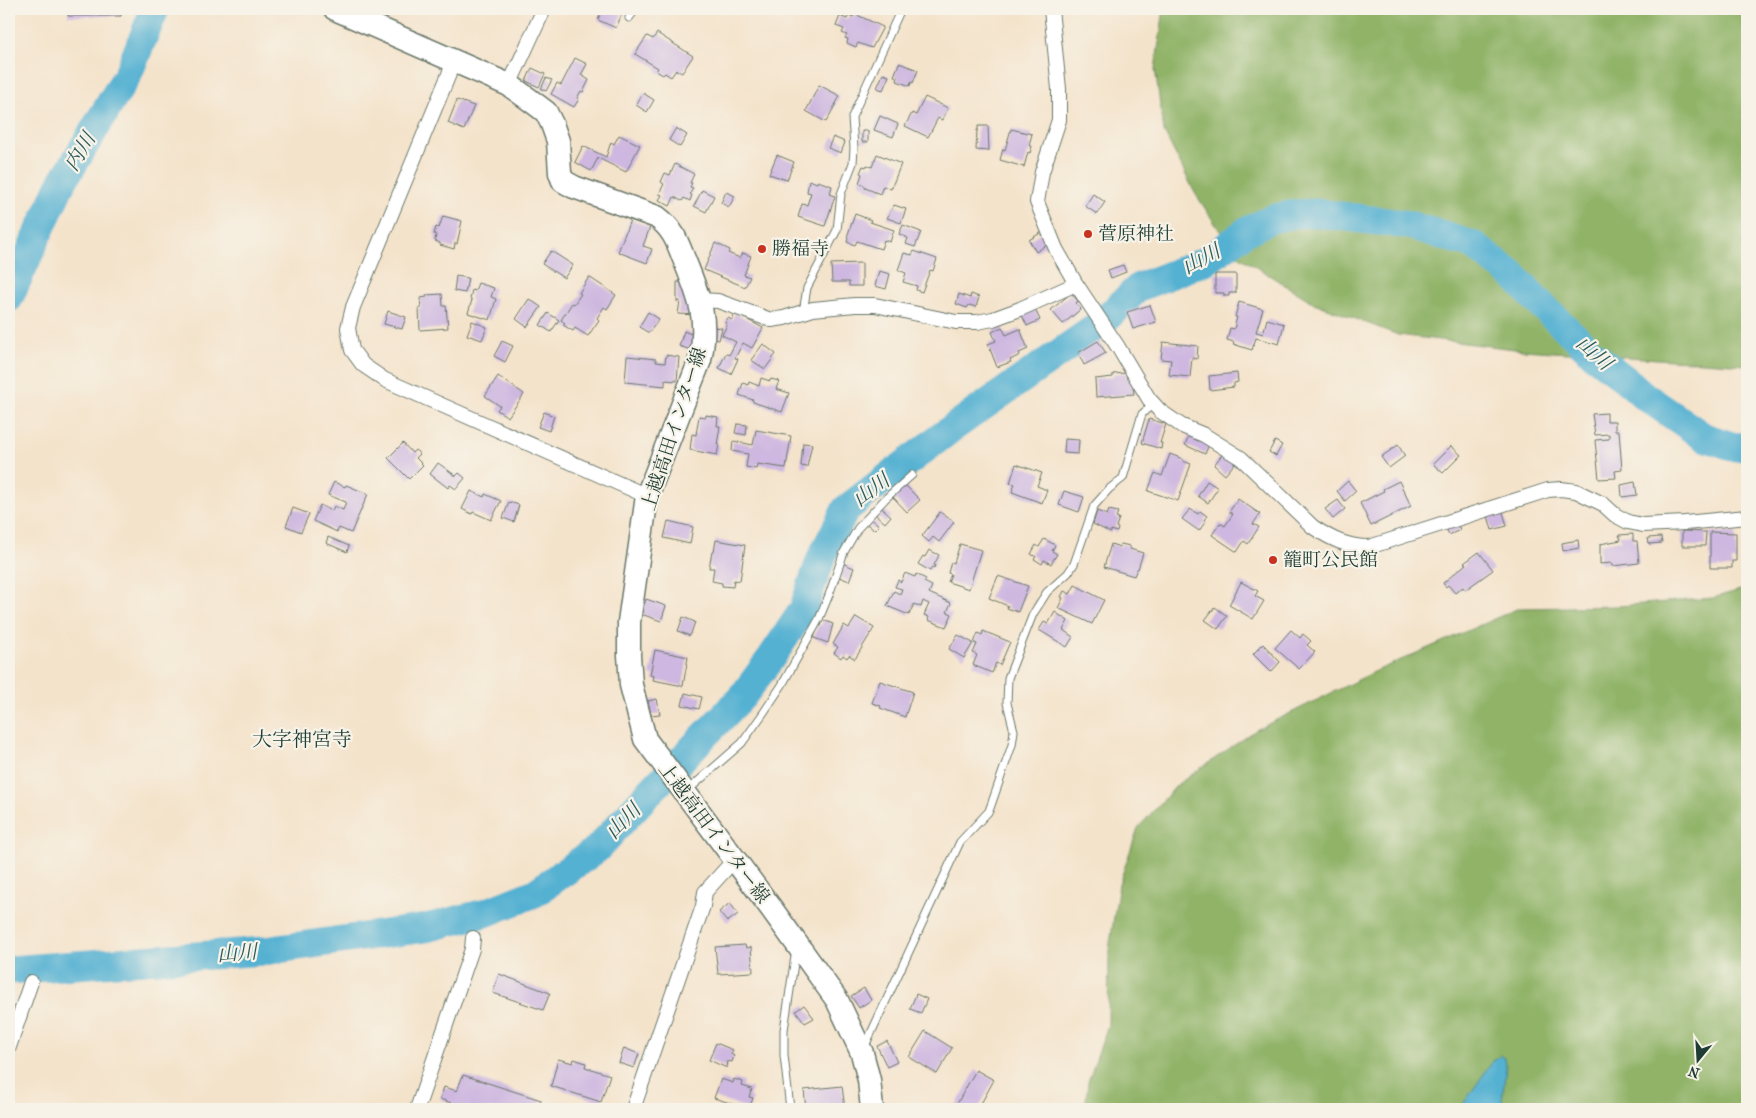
<svg xmlns="http://www.w3.org/2000/svg" width="1756" height="1118" font-family="'IM FELL French Canon','Noto Serif JP',serif">
<style>
.forest{fill:#90b368;stroke:#58784e}
.water{fill:#54b1d2;stroke:#3a7783}
.lines{fill:none;stroke-linecap:round;stroke-linejoin:round}
.river{stroke:#54b1d2;stroke-width:29}
.building{fill:#ceb7e0}
.lane-casing{stroke:#6a7769;stroke-width:9}
.street-casing{stroke:#6a7769;stroke-width:16}
.primary-casing{stroke:#6a7769;stroke-width:25}
.lane{stroke:#fff;stroke-width:7}
.street{stroke:#fff;stroke-width:14}
.primary{stroke:#fff;stroke-width:22}
.poi-dot{fill:#c8321e;stroke:#f7f3e8;stroke-width:2}
.labels{text-anchor:middle;dominant-baseline:central;stroke-width:4.5;stroke-linejoin:round;paint-order:stroke}
.poi-label{font-size:19px;fill:#1f3d34;stroke:#f7f3e8;text-anchor:start}
.street-label{font-size:19px;fill:#1f3d34;stroke:#f7f3e8}
.water-label{font-size:20px;font-style:italic;fill:#2c5a5c;stroke:#f7f3e8}
.neighbourhood-label{font-size:20px;fill:#1f3d34;stroke:#f7f3e8}
</style>
<rect width="100%" height="100%" fill="#f7f3e8"/>
<filter id="ink" filterUnits="userSpaceOnUse"><feTurbulence type="fractalNoise" baseFrequency=".02" numOctaves="2"/><feDisplacementMap in="SourceGraphic" scale="10" xChannelSelector="R" yChannelSelector="G"/><feConvolveMatrix kernelMatrix="1 2 1 2 8 2 1 2 1" color-interpolation-filters="sRGB"/></filter>
<filter id="wash" filterUnits="userSpaceOnUse"><feTurbulence type="fractalNoise" baseFrequency=".0096" numOctaves="4" result="noise"/><feDisplacementMap in="SourceGraphic" scale="20" xChannelSelector="R" yChannelSelector="G"/><feGaussianBlur stdDeviation="1.12" result="paint"/><feColorMatrix in="noise" values="0 0 0 0 0 0 0 0 0 0 0 0 0 0 0 0 0 1.4 0 .05"/><feComposite in="paint" operator="in"/></filter>
<g filter="url(#wash)">
<rect width="100%" height="100%" fill="#f4e3cb"/>
<!-- forest -->
<path class="forest" d="M1164,9H1747V365L1523,350L1398,335L1314,303L1235,254L1195,193L1164,132L1155,69Z
M1747,588V1109H1085L1088,1082L1108,1025L1109,950L1119,884L1138,828L1178,784L1256,730L1376,671L1519,608L1619,606L1713,598Z"/>
<!-- water -->
<path class="water" d="M1501,1055L1505,1057L1506,1066L1501,1109H1457L1463,1104L1493,1061Z"/>
<g class="lines">
<!-- river -->
<path class="river" d="M9,298L60,186L128,74L155,9
M9,970L264,951L426,928L485,913L535,893L597,849L644,798L742,697L771,658L803,610L821,558L846,509L951,429L1099,325L1139,287L1208,260L1245,232L1271,219L1295,214L1317,213L1409,225L1473,245L1514,276L1533,297L1594,355L1631,384L1643,395L1704,437L1735,447L1747,446"/>
</g>
<g id="blocks">
<!-- building -->
<path class="building" d="M68,9H121V16H68Z
M602,9H609L622,14L616,28L598,20Z
M855,14L883,27L872,48L858,43L856,47L847,43L848,39L845,38L847,35L842,33L844,29L836,26L840,16L847,19L849,15L853,17Z
M657,33L693,56L682,73L676,70L671,77L665,73L663,75L656,71L658,68L635,54L647,36L653,39Z
M575,58L587,64L581,75L589,80L583,92L581,91L577,98L579,99L574,107L551,94L557,83L561,85Z
M899,63L918,70L913,83L911,82L910,86L897,81L898,77L894,76Z
M532,68L545,74L539,87L526,81Z
M883,74L889,76L883,90L877,88Z
M546,78L552,80L546,91L541,89Z
M819,85L840,96L826,122L806,111Z
M643,93L654,100L647,112L636,105Z
M925,97L948,108L942,120L938,118L928,137L905,126L912,113L916,115Z
M457,100L474,106L464,130L448,123Z
M880,116L898,124L893,137L874,130Z
M978,126H988L989,151L976,150L977,130H978Z
M676,128L687,135L680,147L669,140Z
M1011,129L1032,134L1029,145L1032,146L1030,153L1028,152L1024,167L1000,160L1003,149L1005,150Z
M862,131H868V142H862Z
M619,135L640,145L626,172L598,158L591,171L575,162L583,146L606,157L611,142L614,144Z
M833,137L845,142L841,153L828,148Z
M877,154L901,164L891,189L883,186L880,194L865,188V186L859,183L862,174L860,173L863,166L866,167L867,165L872,167Z
M777,155L794,162L787,180L769,174Z
M675,164L694,174L690,183H692L690,187L693,188L690,194L692,195L690,201L684,198L682,201L674,197L670,206L659,200L662,195L659,194L664,184L661,182L665,173L670,175Z
M809,180L817,183L818,181L832,186L830,194L835,196L825,226L798,217L802,204L807,205L811,193L807,192Z
M702,190L714,196L706,212L694,206Z
M726,192L735,196L729,207L721,203Z
M1093,194L1105,202L1097,214L1085,206Z
M894,205L906,209L901,223L887,218Z
M855,214L871,220L870,222L894,230L890,242L884,240L881,249L857,241L855,245L847,242L848,238L847,237Z
M443,216L462,221L457,244L455,243L454,249L440,245V243L435,241L436,235L434,234L436,227L439,228Z
M630,220L650,227L643,246L652,249L647,263L618,252Z
M903,225L921,232L915,247L906,244L908,238L899,234Z
M1042,232L1048,244L1036,252L1029,240Z
M715,243L730,250L728,253L740,258L743,253L751,256L744,275L750,277L745,287L704,270Z
M551,251L573,265L564,278L542,264Z
M914,251L937,259L933,271L930,270L922,292L916,290L917,286L903,282L906,273L898,270L904,253L912,255Z
M862,263V286H849V282H832L831,264Z
M1123,265L1126,272L1111,278L1108,270Z
M879,271L890,274L886,289L875,286Z
M1215,274H1236V293H1229V296H1224V293H1215Z
M456,276L468,278L465,293L454,291Z
M589,277L616,295L607,309L604,307L597,318L599,320L588,336L575,328L573,331L563,325L565,323L561,320L572,303L574,304L581,294L579,293Z
M677,282H692L696,315L678,314L680,301L677,302Z
M478,283L494,288L491,297L496,299L490,320L468,313L472,300L470,299L472,290L475,291Z
M1071,293L1078,301L1076,303L1081,309L1063,324L1051,310Z
M442,294L443,306H446L448,328L420,330L419,308H421L420,298L427,297L426,295Z
M959,294L970,298L971,294L979,297L976,307L969,305L967,308L956,304Z
M529,299L541,307L527,327L516,319Z
M1239,302L1263,309L1256,332L1263,334L1267,319L1284,324L1279,344L1256,338L1252,350L1233,344L1234,342L1227,340L1230,328L1234,329L1237,317H1235Z
M1150,305L1156,322L1133,329L1127,312Z
M1034,307L1040,320L1027,326L1021,313Z
M388,311L406,317L402,329L384,324Z
M648,312L659,319L649,333L639,327Z
M548,313L559,320L551,332L540,325Z
M735,313L763,328L752,348L743,343L735,358L738,359L731,374L719,368L726,353L729,355L736,342L722,335L727,325L725,323L728,318L732,320Z
M472,321L487,327L482,340L467,335Z
M715,327L722,328L719,340L712,339Z
M1002,327L1006,335L1020,329L1028,349L1019,353L1020,355L1010,360L1011,362L997,367L988,344L996,341L992,332Z
M684,331L696,336L691,350L679,346Z
M502,341L513,346L505,362L494,356Z
M1098,341L1106,353L1084,365L1078,353Z
M1163,342L1198,346L1197,359L1192,358L1190,377L1169,375L1171,360L1161,359Z
M763,344L776,354L765,369L751,360Z
M666,355L679,357L677,381L665,380V386L625,382L627,356L656,359V362L665,363Z
M1126,373L1127,379L1132,378L1134,394L1096,397L1095,379L1113,377V374Z
M1237,373L1238,382L1234,383V387L1210,390L1209,376Z
M498,376L524,394L508,417L497,410L500,406L485,396Z
M761,378L770,381L771,379L779,381L776,389L789,393L782,412L753,402V400L739,395L743,383L748,385L749,382L759,386Z
M544,412L554,416L549,431L538,427Z
M1607,413V421H1615V431H1619L1622,470L1615,471L1616,478L1599,479L1595,440L1609,439V434L1595,435L1592,414Z
M706,415L718,417L717,426H720L717,445H719L717,455L690,450L692,434L696,435L699,416L706,417Z
M1149,419L1166,424L1160,443H1162L1161,449L1142,443Z
M737,424L747,425L746,435L735,433Z
M756,430L791,436L786,468L757,464L756,469L746,467L748,454L732,451L733,441L753,445Z
M1189,435L1210,442L1205,454L1185,445Z
M1065,439L1079,440L1078,454L1064,453Z
M1275,441L1282,445L1276,456L1269,452Z
M403,443L412,453L415,450L420,454L416,458L423,465L409,479L388,458Z
M803,443L812,444L807,467L801,466Z
M1398,445L1405,456L1389,468L1381,457Z
M1451,446L1461,455L1443,473L1433,464Z
M1224,452L1236,462L1225,475L1214,465Z
M1170,454L1183,459V461L1191,464L1178,501L1148,491L1155,473L1162,476Z
M438,463L456,476L459,473L465,478L456,489L450,485L448,488L430,474Z
M1016,464L1042,473L1037,486L1047,490L1042,503L1012,492L1015,484L1010,483Z
M1207,481L1218,488L1208,503L1198,496Z
M1348,481L1356,491L1345,501L1337,491Z
M1399,481L1411,506L1371,526L1360,503L1384,491L1383,489Z
M334,482L345,487L346,485L368,494L351,533L339,528L337,532L313,521L320,505L332,511L334,506L343,510L346,502L328,495Z
M1635,482L1637,495L1622,497L1621,485Z
M905,485L920,500L907,512L893,497Z
M471,491L484,497L485,494L501,501L491,520L473,512L472,514L462,509Z
M1064,491L1084,497L1079,512L1059,505Z
M1238,499L1260,514L1253,524L1259,527L1248,544L1244,541L1237,552L1212,535L1220,523L1225,526L1233,514L1229,512Z
M1338,500L1345,509L1333,519L1325,509Z
M509,502L519,505L514,522L503,518Z
M1501,505L1507,526L1492,530L1486,509Z
M881,507L891,516L885,523L874,513Z
M293,508L309,514L301,532L286,526Z
M1190,509L1198,514L1200,511L1207,516L1204,520L1206,521L1199,531L1182,519Z
M1109,510L1118,512L1116,517L1119,518L1116,527L1118,528L1117,532L1111,530V533L1093,524L1097,511L1107,515Z
M940,512L954,522L939,542L933,537L929,542L922,536Z
M871,519L879,525L874,530L867,524Z
M668,521L693,527L690,544L664,538Z
M1457,521L1460,530L1449,535L1445,525Z
M1682,531L1706,532L1705,546H1682Z
M1710,532L1736,533V561H1732V568H1710Z
M1633,534V541H1637L1639,563L1613,566L1612,563L1600,564V544L1621,540L1619,535Z
M328,537L349,546L347,552L326,543Z
M1661,537L1662,543L1649,544L1648,538Z
M1044,539L1055,545L1052,551L1057,554L1051,564L1044,560L1042,564L1034,559L1036,557L1031,554L1036,545L1039,547Z
M716,540L745,545L740,581L734,580L733,587L722,586V583L712,581L714,568H709L712,552H714Z
M1578,540L1579,548L1563,551L1562,543Z
M960,544L981,550L969,589L948,582L951,574L948,573L951,562L954,563Z
M1111,544L1120,547L1121,544L1130,546V549L1143,553L1138,569H1137L1134,576L1104,567Z
M929,550L939,555L934,565H935L934,568L932,567L930,571L918,564L923,556L925,557Z
M1479,552L1493,570L1465,590L1463,587L1455,593L1448,585L1446,587L1443,583L1466,564L1464,563Z
M842,563L854,568L849,581L837,576Z
M905,573L915,577L916,574L926,579L924,582L932,586L929,593L951,603L947,612L952,614L946,627L928,620L929,617L924,615L929,604L923,601L921,607L914,604L909,615L887,606L894,591L900,594L902,589L895,587L898,580L901,582Z
M998,576L1028,586L1018,612L1007,608L1008,606L989,598Z
M1241,582L1258,591L1255,596L1264,601L1253,619L1229,605Z
M1075,585L1104,600L1092,624L1058,608L1063,598L1061,597L1064,591L1070,594Z
M646,599L666,606L661,621L641,614Z
M1215,607L1227,616L1218,629L1205,620Z
M1055,612L1068,621L1063,630L1073,637L1067,647L1039,630L1044,622L1048,624Z
M683,617L695,622L690,636L678,631Z
M856,617L874,628L855,659L849,655L847,658L843,655L841,658L834,653L838,647L833,644L844,625L849,628Z
M823,620L833,624L828,643L814,638L818,625L821,626Z
M1291,630L1300,638L1303,634L1311,641L1307,645L1315,652L1299,669L1275,648Z
M983,631L1010,642L1000,665L996,663L992,673L973,665L977,655L973,653L977,644L974,643L978,633L982,635Z
M958,635L973,643L964,658L949,649Z
M1263,644L1280,662L1271,672L1253,654Z
M655,650L688,657L683,686L653,680L654,676L650,675Z
M880,681L913,692L905,717L880,708L881,706L872,703Z
M685,693L702,697L699,709L682,705Z
M657,699L660,714L651,715L648,701Z
M730,903L738,914L727,922L719,912Z
M745,945L746,948L751,947L753,972L718,974L715,947Z
M499,974L550,993L543,1010L493,993Z
M864,988L871,1000L859,1008L851,996Z
M916,994L927,999L921,1013L910,1009Z
M804,1005L814,1018L805,1023L796,1011Z
M925,1031L952,1048L937,1074L909,1057Z
M887,1041L897,1062L887,1067L877,1046Z
M716,1043L733,1050L731,1054L734,1056L732,1062L728,1061L727,1068L709,1060Z
M624,1048L639,1054L634,1068L619,1063Z
M558,1059L573,1063L574,1059L586,1063L585,1067L610,1075L601,1102L551,1086Z
M976,1070L994,1080L978,1109H954Z
M463,1075L541,1100L539,1109H452L454,1104L440,1099L444,1087L457,1091Z
M721,1079L733,1083L734,1079L743,1082L742,1086L752,1089L749,1097L753,1098L749,1109L714,1098Z
M842,1086L845,1109H806L804,1090Z"/>
</g>
</g>
<g filter="url(#ink)">
<use href="#blocks" fill-opacity="0" stroke="#6a7769" stroke-width="1"/>
<g class="lines">
<defs>
<path id="lane" d="M629,18L636,9
M803,312L807,288L837,230L841,194L853,163L854,148L852,117L901,9
M687,791L742,743L762,715L782,685L819,619L829,595L844,552L858,528L885,499L912,475
M865,1046L960,842L989,811L1012,745L1014,731L1007,703L1008,678L1033,614L1047,592L1068,573L1074,564L1094,506L1109,489L1123,478L1142,414L1153,404
M790,1109L784,1055V1030L796,950"/>
<path id="street" d="M1051,9L1059,89V120L1042,172L1037,202L1056,249L1076,284L1118,347L1149,399L1160,411L1182,426L1204,435L1241,458L1313,527C1331,539 1347,547 1369,547L1548,490L1561,489L1576,491L1603,504L1615,515L1628,522L1643,525L1685,523L1747,517
M454,62L353,307L348,328L352,350L363,365L385,380L647,496
M509,85L544,9
M700,300L718,301L771,320L784,318L813,309L855,305H875L956,322H977L993,319L1020,309L1076,284
M9,1047L31,982
M417,1109L472,949L473,938
M633,1109L703,906L705,892L734,860"/>
<path id="primary" d="M335,9L509,85L530,100L546,112L552,124L558,141L560,173L563,181L574,187L657,217C673,229 677,241 684,259C699,296 709,319 700,360L647,496L629,622V655L631,685L645,739L771,908L837,1000L862,1053L869,1080L872,1109"/>
</defs>
<!-- lane casing -->
<use href="#lane" class="lane-casing"/>
<!-- street casing -->
<use href="#street" class="street-casing"/>
<!-- primary casing -->
<use href="#primary" class="primary-casing"/>
<!-- lane -->
<use href="#lane" class="lane"/>
<!-- street -->
<use href="#street" class="street"/>
<!-- primary -->
<use href="#primary" class="primary"/>
</g>
</g>
<!-- markers -->
<g class="poi-dot">
<circle cx="1088" cy="234" r="5"/>
<circle cx="762" cy="249" r="5"/>
<circle cx="1273" cy="560" r="5"/>
</g>
<g class="labels">
<!-- poi labels -->
<g class="poi-label">
<text x="1098" y="234">菅原神社</text>
<text x="772" y="249">勝福寺</text>
<text x="1283" y="560">籠町公民館</text>
</g>
<!-- street labels -->
<g class="street-label">
<text transform="translate(674 429) rotate(-72)">上越高田インター線</text>
<text transform="translate(714 833) rotate(53)">上越高田インター線</text>
</g>
<!-- water labels -->
<g class="water-label">
<text transform="translate(80 152) rotate(-59)">内川</text>
<text transform="translate(1201 259) rotate(-28)">山川</text>
<text transform="translate(1594 353) rotate(42)">山川</text>
<text transform="translate(871 490) rotate(-37)">山川</text>
<text transform="translate(623 821) rotate(-46)">山川</text>
<text transform="translate(237 953) rotate(-4)">山川</text>
</g>
<!-- neighbourhood labels -->
<g class="neighbourhood-label">
<text x="302" y="739">大字神宮寺</text>
</g>
</g>
<!-- margin -->
<rect width="1756" height="1118" fill="none" stroke="#f7f3e8" stroke-width="30"/>
<!-- north arrow -->
<g transform="translate(1698 1060) rotate(198)" stroke="#f7f3e8" stroke-width="4" paint-order="stroke">
<path d="M0-4L9 19L0 12L-9 19Z" fill="#1f3d34"/>
<text y="-8" font-size="14" font-weight="bold" text-anchor="middle" fill="#1f3d34">N</text>
</g>
</svg>
